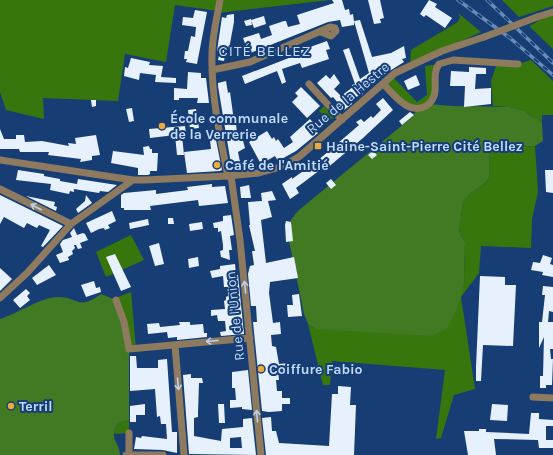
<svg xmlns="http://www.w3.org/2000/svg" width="553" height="455" font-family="Karla,sans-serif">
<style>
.green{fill:#37760c}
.forest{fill:#417a23}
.building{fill:#e7f1fe;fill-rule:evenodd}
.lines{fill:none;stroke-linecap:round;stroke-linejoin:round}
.minor{stroke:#8e7b5f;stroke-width:7}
.rail-casing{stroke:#6b8bb7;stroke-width:3.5}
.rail{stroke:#163e75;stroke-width:2;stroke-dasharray:6;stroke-linecap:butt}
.minor-bridge{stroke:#8e7b5f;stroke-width:7}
.oneway{stroke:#bed0eb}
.poi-dot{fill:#ebaa39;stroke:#163e75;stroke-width:1.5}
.labels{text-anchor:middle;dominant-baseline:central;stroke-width:4;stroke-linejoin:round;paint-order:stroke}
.street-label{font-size:14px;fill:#c3dafb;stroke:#163e75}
.poi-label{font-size:14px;font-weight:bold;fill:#c3dafb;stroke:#163e75;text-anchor:start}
.neighbourhood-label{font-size:15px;letter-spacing:1px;fill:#c3dafb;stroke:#163e75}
</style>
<rect width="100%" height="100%" fill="#163e75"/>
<!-- green -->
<path class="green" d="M0,0H330L218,13V11L175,5L166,62L125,54L118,101L43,98L44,119L6,110L0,92Z
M502,0H553V6L519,17Z
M553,12V49L529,26C538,23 544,14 553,12Z
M458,13L481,32L410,65L411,50L458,22L460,17Z
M531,60L553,81V115H542V123L537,118L530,116L525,111L509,107L493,106L491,81L497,63L518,64Z
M439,64L432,101L414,109L383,84L392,76L417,102L427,95L425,66Z
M324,106L334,117L319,130L313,124L323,115L319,111Z
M535,146L538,192L532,219L531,248L481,246L479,273L461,297L475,389L454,395L441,438L436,439L445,370L332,361L330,385H323L308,324L316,329L455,314L464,282L465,242L459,232L463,202L471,193L485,183L489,178L490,148Z
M131,235L144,260L106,277L96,252Z
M131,292L136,349H129L115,298Z
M129,420V433L113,434L118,423Z"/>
<!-- forest -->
<path class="forest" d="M429,104L452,106L509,107L525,111L530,116L537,118L542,123L543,141L535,146L490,148L489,178L485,183L471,193L463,202L459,232L465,242L464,282L462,294L455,314L447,328L433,336L316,329L308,324L304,314L289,241C287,227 289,220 299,210L411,118L418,109Z
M101,294L116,300L129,349V420L118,423C108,440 119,440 120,455H0V319C17,314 41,297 58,297C79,297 78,311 101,294Z"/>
<!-- building -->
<path class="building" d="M332,0H342L345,10L349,9L350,15L353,14L354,21L360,20L372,57L391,53L404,46L406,58L402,59L404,62L362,88L363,90L361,91L363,94L349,100L352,104L344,110L333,97L331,98L317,83L326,75L330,79L334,74L340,83L334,89L341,96L353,87L352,85L355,84L343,50L349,48L360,79L369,73L354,21V25L342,27L340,20L328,22L245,55L242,47L246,46L243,38L259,33L261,39L272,35L269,26L284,21H286L288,27L300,24L297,15L334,3Z
M368,0H380L384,18L380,19L381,23L374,24Z
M429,0L437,4L435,7L452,18L445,28L426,15L424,17L420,14Z
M195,10L207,12L197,64L186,62L187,59H184L185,51H188L191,36L195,37L196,27L182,25L183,17L193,18Z
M234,14V22L229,49H226L224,61L218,60L220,51H217L222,17L226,18L227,15Z
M264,16L266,24L254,28L251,20Z
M251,19L252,25L246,26L244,21Z
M327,41L330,49L326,50L329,59L302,68L300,63L282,69L286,82L282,84L277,71L245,84L242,76L294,56L293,53Z
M131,58L150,62L149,65L163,66L161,77L176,78V83L155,82L156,75L140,73L139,80L124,76L125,67L128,68Z
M469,67L486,68V74H476L475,89L491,88V104L464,107L465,86H450L451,71L469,72Z
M188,72L201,73V78H206L209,103H197L198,98H179V100H174V88L187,89Z
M416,75L420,85L408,90L404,81Z
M226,81L228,93L230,92L233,114H235L237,134H239L240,137H242L245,148L238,152L240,162L231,164L218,86V83Z
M301,87L320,106L307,118L292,102L298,96L295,93Z
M383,98L393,110L363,138L326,169L324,167L296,188L299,193L290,199L282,184L292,177V179L316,162L359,125L356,122L361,119L364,122L371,116L373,118L381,110L376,104Z
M91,100H96V106L92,107Z
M132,108L134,121L129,122L126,109Z
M196,109L199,128L190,129L188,110Z
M410,112L414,115L402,125L399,121Z
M310,119L314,124L312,126L318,133L296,151L278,161L275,156L261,164L249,142L267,131L272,139L274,137L276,141L278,139L284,148L293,142L290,137Z
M185,126L186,134L182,135L184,155H177L175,135L150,138L149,129Z
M0,129L4,139H16V135H24L25,142L42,141L69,146L68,143L76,144L75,138L96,135L100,155L92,156V160L80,162L81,159L48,155L49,152H20L19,149H0Z
M214,130L222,170L220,171L187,173L184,152L211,149L209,131Z
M149,146L150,149H152V153H158L157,171H150V174L148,175H138V168L111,163L113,151L144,155L143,147Z
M373,151L377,155L372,159L368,155Z
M18,170L44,174V176L60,179V181L77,184L78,179L117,185L108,192L100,191L99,193L74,189V192L70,191L69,194L50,190L51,184L16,180Z
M545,170H553V193L546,192Z
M331,179L336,185L331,189L326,183Z
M212,184V187L225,186L228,203L199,206L198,200L150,206L151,210H124V208H121V195L124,193L156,190V194L188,190L187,187Z
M249,185L251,198H241L240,187Z
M272,191L276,200L268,201L272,217L261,220L266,263L294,257L298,278L270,282L269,293L273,323L280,322L281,334L271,335L272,346L276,347L279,364L290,363L292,369L278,370L279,380H276L277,391H282V398H290V404H282V411L269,412L262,411L253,322H257L256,306H251L248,274L250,266L254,265L252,251H255L249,225H250L248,202L262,201L261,193Z
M0,195L63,226L43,247L41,246L50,230L39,225L37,228L27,223L24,228L4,217L0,224Z
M86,195L92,203L78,213L76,209L85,201Z
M26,196L55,202L54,206L57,207L56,211Z
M112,211L116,221L108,225L110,228L105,230L104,228L99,229L91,233L86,223Z
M231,215L234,235L230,236L232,250H229L230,260L221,257L220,251L223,250V245L221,231L218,232V228H214L213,223L223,221V216Z
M168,218H173L174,224H168Z
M148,219L149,225L130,229L129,223Z
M286,221L291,222L293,241L286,242L285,225Z
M202,222L203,229L190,231L189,224Z
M74,228L77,235L83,233L85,234L88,240L80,243L82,248L78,249L76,245H74L75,248L72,251L73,254L68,257L69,260L60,263L56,255L63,252L60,244L63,240L72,237L70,233Z
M159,243L164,264L155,266L149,246Z
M115,254L131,287L121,291L106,257Z
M543,255L552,258L550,264L553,265V277L542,275L543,272L531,270L533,262L540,263Z
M198,257L199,266L189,268L188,259Z
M235,264L236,275H238L244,334L221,336L220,332L226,331L225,321H218L217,315L211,316V310L225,309L224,301L226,300V297L228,296V287H224L223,276L212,278L210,271L220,269V266Z
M49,265L56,275L37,285L32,278Z
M0,268L12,279L0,291Z
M480,276L505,277V285H516L513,346L483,345L481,381H476V367Z
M94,281L96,288L100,287L101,292L86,297L81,285Z
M543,286L553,287V312L549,311L548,322H553V349H550L551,359H553L552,385H546V388H540V376H543L544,337L539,348V322H542L545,295H542Z
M26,289L30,293L27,296L30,300L20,308L13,300Z
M299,294L302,316L288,317L287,305H293L292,295Z
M179,322H190V325L203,324L204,333H207V337L177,340V337L168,338L167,332L148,334L147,324L159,323L160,327L180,325Z
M130,356H136L137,368H158V360L167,359L172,432H177V453L163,450L134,449L136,437L141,438L142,436L167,439L166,424H161L160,416L157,417L155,389L130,391Z
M248,370L252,410L242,409V407L230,408V400H236L235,388H232V372Z
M191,374V378H202L203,383H199L198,412V417L194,418V436L221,441L222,429L243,427V419L252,418L256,455L189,454L183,375ZM241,437L242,448H230V438Z
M338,386L351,387L350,405H356L354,455H266L262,418L271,417L272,431H276L279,443L329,446L332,394H338Z
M145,404V415H136V422H130V406Z
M218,404H224L225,423H219Z
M492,404L508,405L507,421L490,420Z
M531,413H539V419L553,420V426H546V440H553V448H539L538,440L494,439L496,455H468L464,431H479V429H486V432L529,434Z"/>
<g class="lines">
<!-- minor -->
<path class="minor" d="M220,0C217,18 212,37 212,55C211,95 220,137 228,176
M537,17L553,12
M212,70L250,62L330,27L335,28L336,31L331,36L321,32
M309,84L342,120
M383,84C394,94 408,116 426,106C431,103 435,97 435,91C436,81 433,73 439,64L453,60L518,64
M0,160L133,180H145L228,176L259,173L284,166L300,156L395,73L442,51L484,37
M231,176L240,240L261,455
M0,189L71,224
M0,298L27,273L71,224L133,180
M116,300L124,322L129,349L250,338
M175,345L184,455
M533,397L553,398
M129,433V454
M126,455H163"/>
<defs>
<path id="rail" d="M458,0L510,38L553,75
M487,0L553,63"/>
</defs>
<!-- rail casing -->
<use href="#rail" class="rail-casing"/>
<!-- rail -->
<use href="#rail" class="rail"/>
<!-- minor-bridge -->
<path class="minor-bridge" d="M484,37L537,17"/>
</g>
<!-- one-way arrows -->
<defs><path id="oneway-shaft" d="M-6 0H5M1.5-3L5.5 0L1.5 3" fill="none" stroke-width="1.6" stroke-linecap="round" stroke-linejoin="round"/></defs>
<g class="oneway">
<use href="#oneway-shaft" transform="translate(36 207) rotate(-153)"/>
<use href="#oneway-shaft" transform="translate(245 287) rotate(-96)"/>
<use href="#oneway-shaft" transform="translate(212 341) rotate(175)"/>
<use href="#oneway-shaft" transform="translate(178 384) rotate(85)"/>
<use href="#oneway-shaft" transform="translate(257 416) rotate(-95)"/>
</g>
<!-- markers -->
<g class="poi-dot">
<circle cx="162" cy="126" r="4"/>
<rect x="314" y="142" width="8" height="8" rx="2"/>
<circle cx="217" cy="165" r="4"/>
<circle cx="261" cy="369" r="4"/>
<circle cx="11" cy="406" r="4"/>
</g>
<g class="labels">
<!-- street labels -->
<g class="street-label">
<text transform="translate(348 98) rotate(-40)">Rue de la Hestre</text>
<text transform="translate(235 316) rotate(-96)">Rue de l'Union</text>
</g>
<!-- poi labels -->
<g class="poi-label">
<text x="170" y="118">École communale<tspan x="170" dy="16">de la Verrerie</tspan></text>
<text x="326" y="146">Haine-Saint-Pierre Cité Bellez</text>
<text x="225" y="165">Café de l'Amitié</text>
<text x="269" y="369">Coiffure Fabio</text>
<text x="19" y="406">Terril</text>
</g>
<!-- neighbourhood labels -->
<g class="neighbourhood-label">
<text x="265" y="51">CITÉ BELLEZ</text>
</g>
</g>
</svg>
